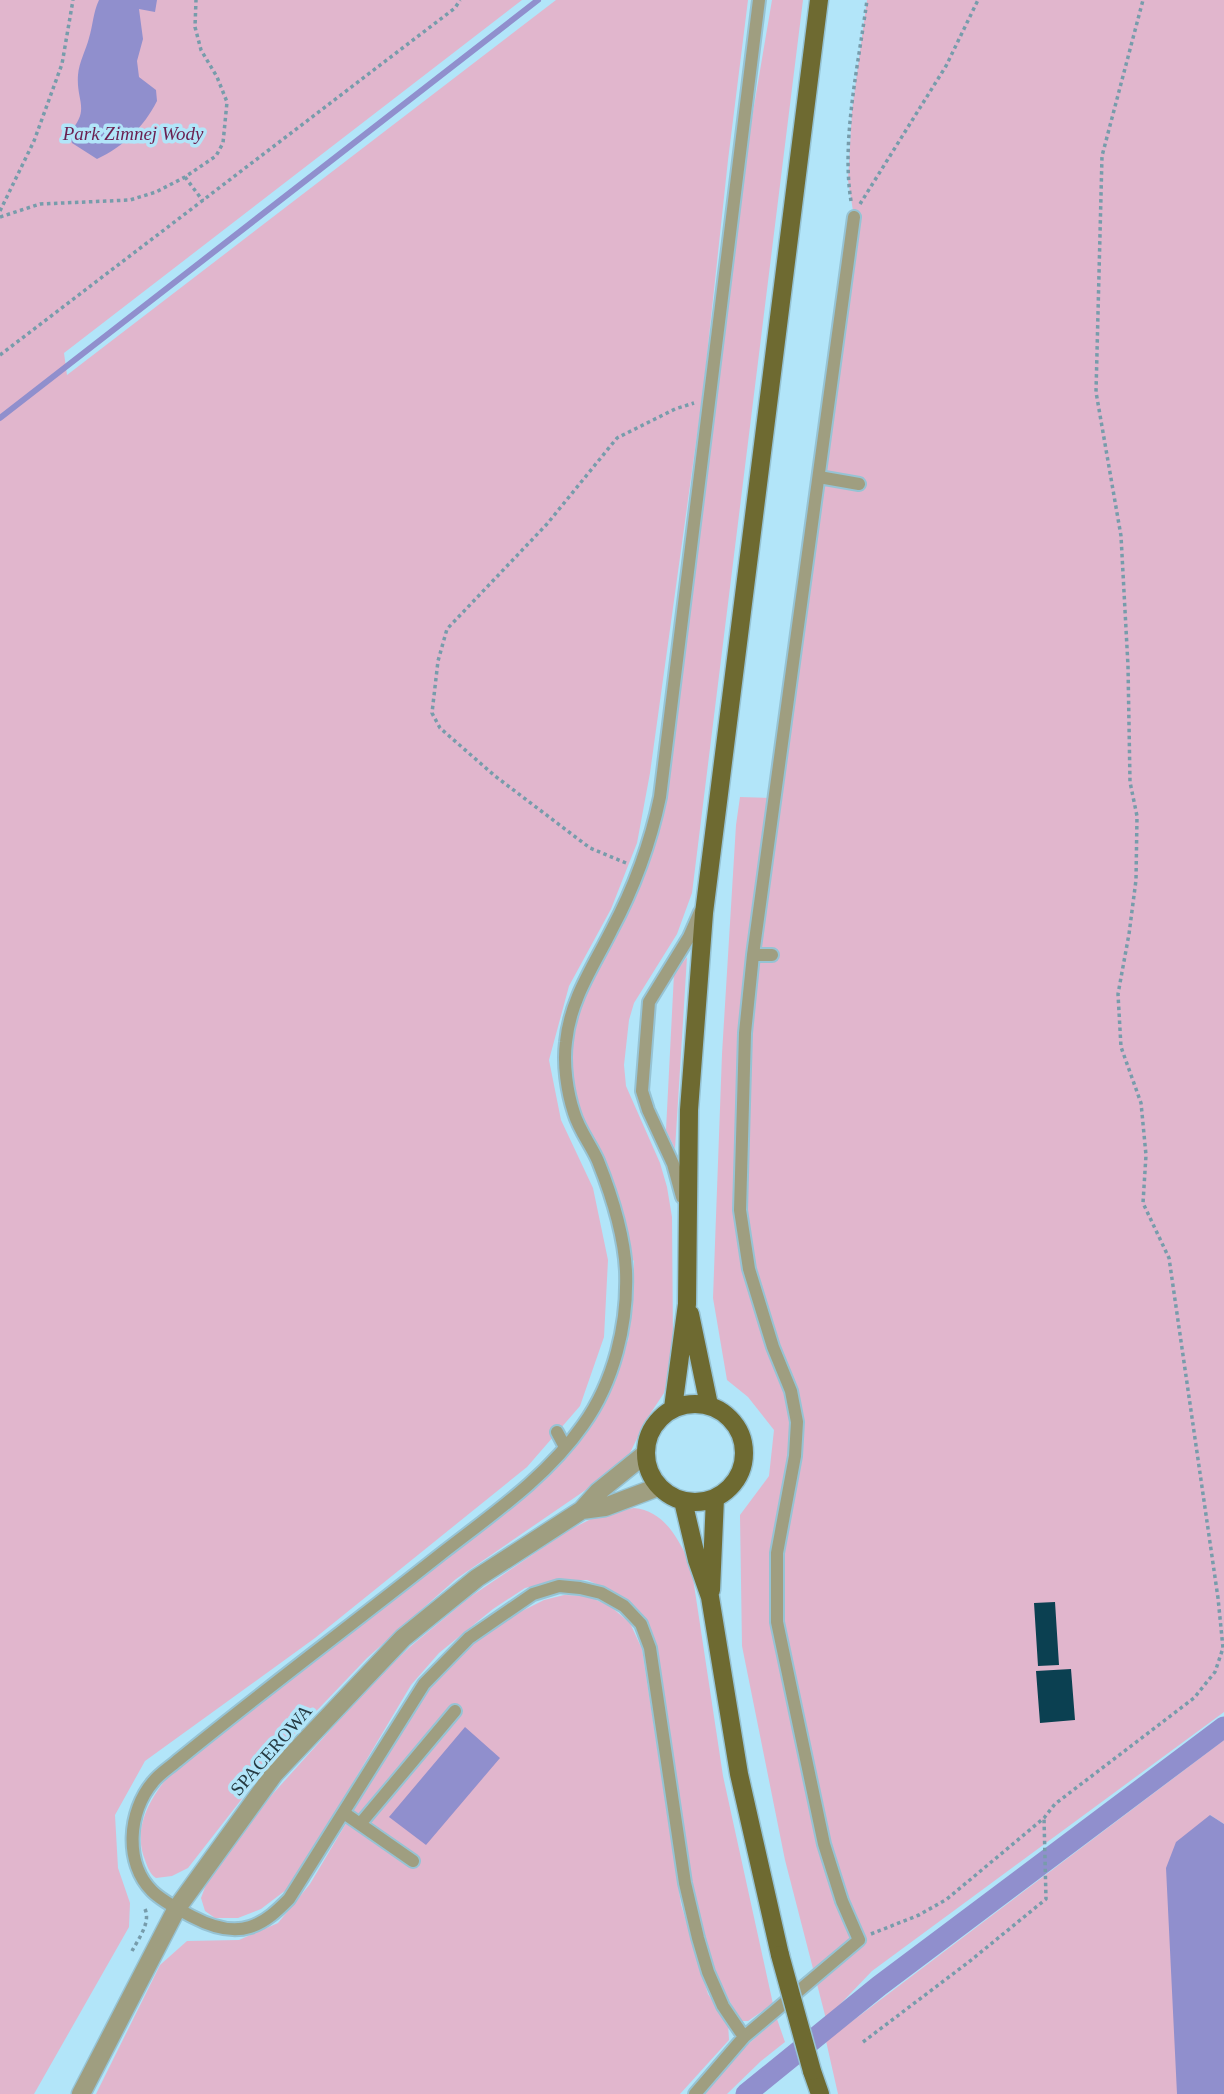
<svg xmlns="http://www.w3.org/2000/svg" width="1224" height="2094" font-family="Georgia,serif">
<style>
.green{fill:#e1b6cd}
.water{fill:#908fcd}
.lines{fill:none;stroke-linecap:round;stroke-linejoin:round}
.stream{stroke:#908fcd;stroke-width:6}
.canal{stroke:#908fcd;stroke-width:21}
.building{fill:#0b4051}
.service-casing{stroke:#96c3d4;stroke-width:16}
.tertiary-casing{stroke:#96c3d4;stroke-width:21}
.primary-casing{stroke:#96c3d4;stroke-width:21}
.path{stroke:#779cab;stroke-width:3.5;stroke-dasharray:3.5 3.5;stroke-linecap:butt}
.service{stroke:#9f9e80;stroke-width:12}
.tertiary{stroke:#9f9e80;stroke-width:18}
.primary{stroke:#6e6a31;stroke-width:18}
.primary-bridge-casing{stroke:#96c3d4;stroke-width:21;stroke-linecap:butt}
.primary-bridge{stroke:#6e6a31;stroke-width:18}
.labels{text-anchor:middle;dominant-baseline:central;stroke-width:7;stroke-linejoin:round;paint-order:stroke}
.park-label{font-size:19px;font-style:italic;fill:#6b1f50;stroke:#b2e5f9}
.street-label{font-size:19px;fill:#263a42;stroke:#b2e5f9}
</style>
<rect width="100%" height="100%" fill="#b2e5f9"/>
<!-- green -->
<path class="green" d="M0,0H522L64,353L67,375L556,0H748L728,160L703,392L650,773L637,843L611,909L569,986L549,1060L561,1120L593,1188L608,1260L604,1337L580,1406L527,1467L315,1638L145,1761L115,1815L118,1868L130,1903L129,1927L34,2094H0Z
M772,0H803L692,893L677,934L634,1003L629,1020L624,1065L626,1086L660,1163L667,1187L672,1217L673,1343L669,1372L664,1393L646,1420L628,1457L609,1474L456,1579L367,1658L284,1745L188,1868L172,1876L156,1878C150,1874 148,1868 145,1860C133,1830 148,1802 166,1779L391,1598L579,1440L621,1347L628,1341L633,1304L634,1261L630,1257L582,1124L574,1092L571,1056L579,1007L645,874L665,801L746,153Z
M867,0H1224V1712L872,1971L826,2019L785,1860L742,1646L740,1515L769,1476L774,1430L748,1397L727,1380L713,1298L722,1054L736,825L740,797L775,798L854,217L848,180L852,110Z
M687,957L675,1149L666,1130L674,974Z
M634,1508C665,1511 678,1539 691,1565L723,1776L773,2004L748,2021H741C717,1982 704,1943 694,1899L655,1642L641,1614L615,1592L587,1580L557,1581L525,1588L493,1609L439,1653L411,1685L326,1828L286,1890L261,1909L238,1918H215L205,1911L201,1898L208,1879L270,1797L378,1677L411,1646L470,1597L569,1530L601,1514Z
M564,1595L587,1596L610,1606L630,1623L642,1649L681,1904L708,1994L728,2023L729,2040L680,2094H96L160,1965L187,1941L239,1940L278,1923L310,1884L399,1734L430,1688L467,1648L514,1615L544,1600Z
M1224,1740V1824L1210,1815L1177,2094H838L826,2041Z
M777,2019L785,2042L761,2061L727,2094H705L739,2052Z"/>
<!-- water -->
<path class="water" d="M99,0H157L155,12L139,9L143,39L137,61L139,77L156,90L157,101C143,128 124,146 97,159L72,143L69,133C91,109 76,102 78,75C79,62 86,50 89,38C93,25 93,13 99,0Z
M465,1727L500,1758L426,1845L389,1817Z
M1210,1815L1224,1824V2094H1177L1166,1868L1176,1842Z"/>
<g class="lines">
<!-- stream -->
<path class="stream" d="M0,418L538,0"/>
<!-- canal -->
<path class="canal" d="M746,2094L879,1986L1224,1727"/>
</g>
<!-- building -->
<path class="building" d="M1055,1602L1059,1665L1038,1666L1034,1603Z
M1071,1669L1075,1720L1040,1723L1036,1671Z"/>
<g class="lines">
<defs>
<path id="service" d="M819,477L859,484
M753,955H772
M682,1197L673,1164L648,1110L642,1091L649,1002L689,937L700,912
M557,1432L565,1447
M344,1813L413,1861
M360,1824L455,1711
M744,2037L723,2006L708,1972L698,1938L685,1883L650,1648L641,1624L624,1606L601,1593L580,1588L559,1586L533,1594L469,1638L424,1684L289,1899C278,1910 266,1922 250,1927C231,1933 210,1926 193,1917C180,1910 163,1902 152,1891C124,1863 128,1811 153,1782C159,1774 169,1768 177,1761C264,1690 354,1623 441,1554C491,1515 547,1477 583,1425C614,1382 628,1324 626,1271C624,1234 612,1196 598,1161C591,1145 579,1130 574,1113C567,1092 563,1064 566,1042C570,1000 593,967 611,931C634,888 650,845 660,797L759,0
M695,2094L744,2037L859,1940L842,1901L824,1844L777,1622V1553L795,1456L797,1422L791,1391L773,1347L749,1269L740,1210L745,1033L753,955L854,217"/>
<path id="tertiary" d="M582,1510L605,1507L658,1487
M81,2094L177,1908L274,1774L403,1638L477,1578L582,1510L598,1492L645,1454"/>
<path id="primary" d="M690,1314L709,1405
M646 1453a49 49 0 1 1 98 0a49 49 0 1 1-98 0Z
M673,1408L687,1304L689,1110L704,913L819,0
M683,1501L697,1560L710,1597L739,1774L780,1955
M711,1590L715,1498
M812,2071L820,2094"/>
</defs>
<!-- service casing -->
<use href="#service" class="service-casing"/>
<!-- tertiary casing -->
<use href="#tertiary" class="tertiary-casing"/>
<!-- primary casing -->
<use href="#primary" class="primary-casing"/>
<!-- path -->
<path class="path" d="M185,177L203,201
M851,201C841,140 859,62 867,0
M860,204L946,66L978,0
M0,211L34,141L62,64L73,0
M0,217L40,204L130,200L156,192L185,177L216,156L223,143L227,102L217,77L201,50L195,27L196,0
M0,355L455,8L460,0
M626,863L590,848L495,776L440,728L432,713L438,661L447,629L547,524L617,438L675,409L694,403
M871,1934L919,1915L947,1899L1044,1818L1055,1804L1194,1698L1215,1672L1223,1648L1218,1598L1169,1258L1143,1203L1146,1155L1141,1103L1121,1047L1118,994L1129,934L1136,880L1137,816L1130,782L1128,666L1121,536L1096,392L1102,156L1143,0
M132,1951C139,1938 152,1921 144,1907
M863,2042L970,1961L1046,1899L1044,1818"/>
<!-- service -->
<use href="#service" class="service"/>
<!-- tertiary -->
<use href="#tertiary" class="tertiary"/>
<!-- primary -->
<use href="#primary" class="primary"/>
<defs>
<path id="primary-bridge" d="M780,1955L812,2071"/>
</defs>
<!-- primary-bridge casing -->
<use href="#primary-bridge" class="primary-bridge-casing"/>
<!-- primary-bridge -->
<use href="#primary-bridge" class="primary-bridge"/>
</g>
<g class="labels">
<!-- park labels -->
<g class="park-label">
<text x="133" y="133">Park Zimnej Wody</text>
</g>
<!-- street labels -->
<g class="street-label">
<text transform="translate(271 1750) rotate(-49)">SPACEROWA</text>
</g>
</g>
</svg>
